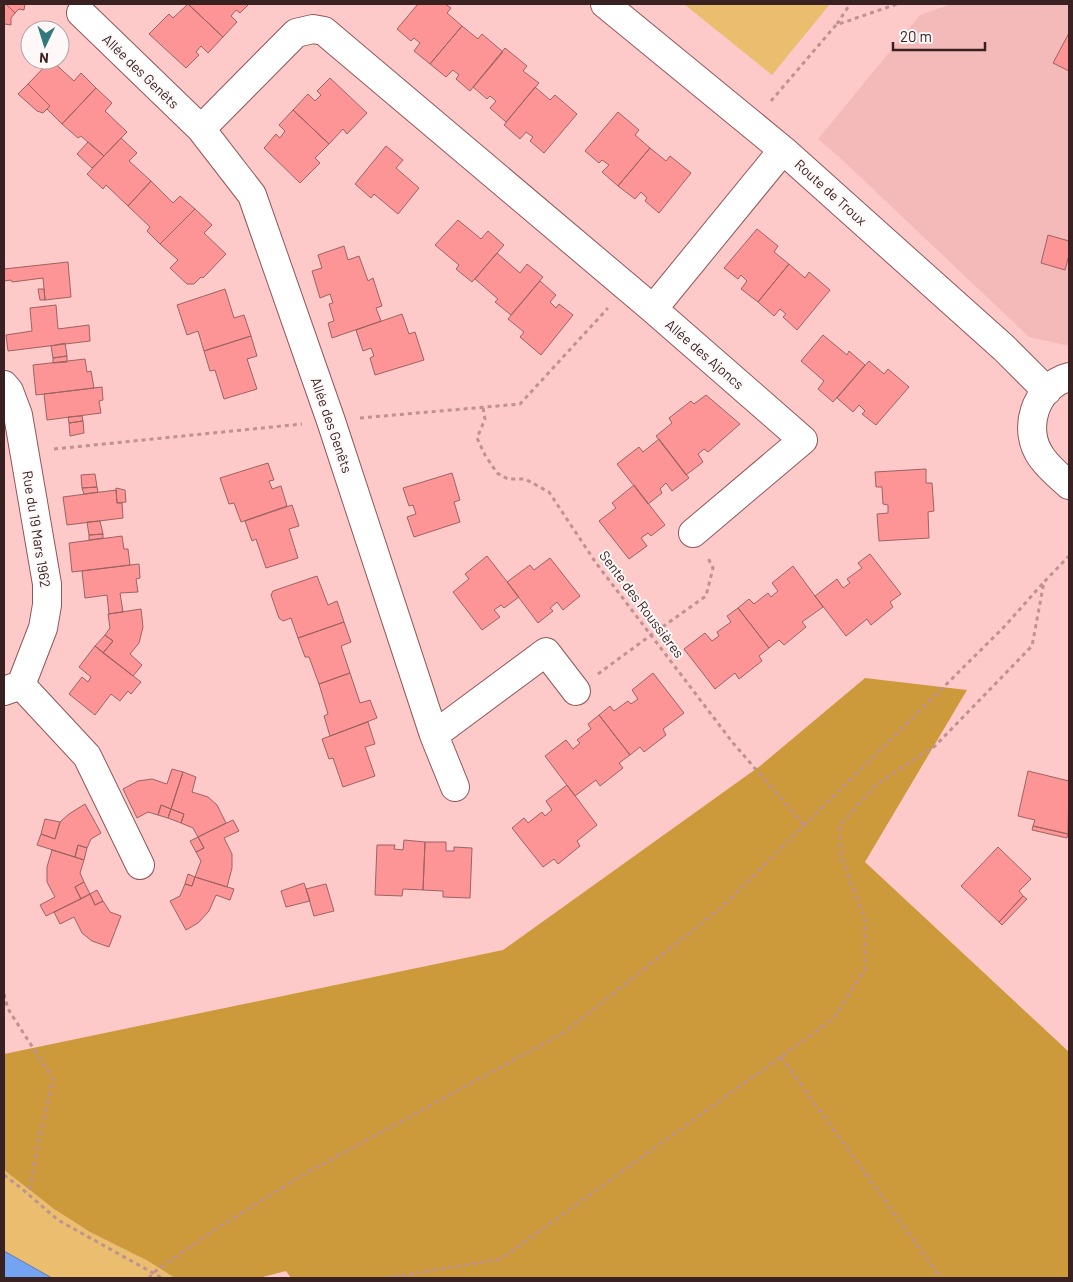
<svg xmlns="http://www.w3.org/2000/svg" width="1073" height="1282" font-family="Barlow,sans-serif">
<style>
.built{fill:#f4bab9}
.green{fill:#ebbd6f}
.forest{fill:#cd9a3b}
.water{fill:#73a3f1;stroke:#627cb3}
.building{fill:#fd9596;stroke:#9c6362}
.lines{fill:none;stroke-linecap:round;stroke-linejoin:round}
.street-casing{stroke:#905757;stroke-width:30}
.path{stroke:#bd9291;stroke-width:3;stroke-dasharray:4 4;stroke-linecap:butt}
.street{stroke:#fff;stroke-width:28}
.labels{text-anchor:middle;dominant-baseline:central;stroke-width:4;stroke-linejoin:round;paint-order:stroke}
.street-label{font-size:14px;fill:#392121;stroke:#fff8f8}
</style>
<rect width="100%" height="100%" fill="#fecac9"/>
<!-- built -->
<path class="built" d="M951,4H1069V346L1029,337L837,155L818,139L920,15Z"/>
<!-- green -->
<path class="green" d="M684,4H830L772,75Z
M4,1170L54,1209L90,1232L148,1261L175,1278H4Z"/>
<!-- forest -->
<path class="forest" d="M865,678L967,690L865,862L1069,1052V1278H291L286,1271L259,1278H175L148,1261L90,1232L54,1209L4,1170V1054L503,950L760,766Z"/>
<!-- water -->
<path class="water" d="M4,1251L52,1278H4Z"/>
<!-- building -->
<path class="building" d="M4,4H6L15,13L11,18V25L5,24L4,26Z
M6,4H25L24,10L19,9L15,13Z
M188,4L223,37L208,53L201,46L196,52L199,55L186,68L149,34L169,14L173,18Z
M188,4H249L240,13L236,10L231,16L237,22L223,37Z
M418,4H445L451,8L447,13L462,26L430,64L414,51L420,43L414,38L411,41L397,29Z
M462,26L478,39L482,34L503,52L470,91L456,79L459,75L453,70L446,77L430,64Z
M1069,33V71L1053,63Z
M505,48L527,66L523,71L539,83L506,122L490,108L496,101L490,96L487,99L473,87Z
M51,60L74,81L81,73L96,88L62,124L47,109L50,106L28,84Z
M330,78L367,113L347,134L343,129L329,144L293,110L308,94L315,101L321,95L317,91Z
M28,84L50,106L43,113L37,111L18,94Z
M535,87L550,100L555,95L577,114L544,153L530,141L533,137L526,132L520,139L504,125Z
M96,88L112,103L105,111L127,132L104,156L81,136L78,138L62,124Z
M293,110L329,144L315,158L320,163L300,183L264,148L276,134L280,138L285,131L279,125Z
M618,112L639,130L635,135L650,148L618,186L602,172L609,165L602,160L599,163L585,151Z
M121,138L137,153L129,161L151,181L128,206L106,185L103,189L87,174Z
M88,142L104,156L92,168L77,154Z
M386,146L403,160L396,168L419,188L398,214L374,194L371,198L355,184Z
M650,148L666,161L670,156L691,173L659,213L645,201L647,198L641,192L635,199L618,186Z
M151,181L173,203L180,196L195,209L160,244L147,231L150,227L128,206Z
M195,209L212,225L204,233L226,254L203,278L201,277L194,284H187L170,268L178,260L160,244Z
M458,220L481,239L488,231L504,245L472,282L456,269L459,265L435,245Z
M757,229L778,246L774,252L789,264L758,302L741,289L747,281L741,275L738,279L724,268Z
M1048,235L1069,241V255L1065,270L1041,263Z
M344,246L348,260L359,256L368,281L373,278L382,306L376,308L381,321L332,338L328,323L334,321L329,304L333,303L330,294L320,298L312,271L322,268L318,255Z
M497,253L520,273L527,264L543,277L511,315L495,302L498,299L475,279Z
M68,262L71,297L45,300L43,278L12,282L11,280L4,281V269Z
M789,264L805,278L809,272L830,290L797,330L783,317L786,314L780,309L774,316L758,302Z
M540,281L556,295L550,302L556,308L559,304L573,315L541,355L520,337L524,332L508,319Z
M38,289H44L45,300H40Z
M225,289L234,318L244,315L251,336L204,351L198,331L187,335L177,305Z
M56,305L58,329L89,325L90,341L8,351L6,335L32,331L30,308Z
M402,314L409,334L415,332L424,360L375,375L370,358L374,356L371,348L363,351L356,330Z
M823,335L847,355L849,351L865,365L833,402L818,389L824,381L801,361Z
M251,336L257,356L247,359L257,389L224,399L215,370L210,371L204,351Z
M65,343L67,356L53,358L51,346Z
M67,356V362L53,363V358Z
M85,359L87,372L91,371L94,388L36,395L33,365Z
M869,361L884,374L888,369L909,387L876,425L862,414L865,411L859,405L853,412L837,398Z
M102,387L103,400L99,401L101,413L47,420L44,394Z
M706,395L740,424L708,452L704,449L698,454L703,462L686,475L656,436L672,423L669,418L691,401L694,404Z
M82,416L83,421L69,423L68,417Z
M83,421L84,433L70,436L69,423Z
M659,439L689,478L672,491L666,483L660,489L662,493L648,504L617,464L639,447L643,452Z
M268,463L274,480L269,481L272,489L281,486L287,506L241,522L234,503L229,504L220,478Z
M926,469V483H932L934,511L928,512L929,538L879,541L877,514L888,513V505L883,504L882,487H876L875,472Z
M452,473L460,500L454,502L460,522L414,537L407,517L416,514L413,505L409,506L403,488Z
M95,474L97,487L82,488L81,475Z
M634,485L665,525L651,536L648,533L641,538L647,546L629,559L599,521L616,508L612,503Z
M97,487L98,492L84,494L82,488Z
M116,488L125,490L126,502L117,503Z
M116,490L117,503H122L123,518L67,525L63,497Z
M292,505L299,526L289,529L298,558L266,568L256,539L252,541L245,521Z
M100,521L103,534L89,535L87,522Z
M103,534V538L89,540V535Z
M122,536L124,549H128L130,565L72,572L69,543Z
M870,554L901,594L890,602L893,607L871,625L867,619L846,636L815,596L837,579L843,588L850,583L847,579L862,568L858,563Z
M487,556L519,597L504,608L501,605L494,610L500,617L482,630L453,592L469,579L465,574Z
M550,558L580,596L563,610L557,602L550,608L553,611L538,623L507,582L530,565L534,570Z
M139,564L140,578L136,579L138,592L120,593L123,612L109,614L107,595L85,598L82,571Z
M793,566L823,607L802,622L806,627L784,645L779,640L769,648L738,608L749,599L754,604L768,593L771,597L778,591L772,583Z
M317,576L328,605L337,601L344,622L298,638L291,618L283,621L279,618L271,595L273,591Z
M738,608L769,648L759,656L762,661L739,679L735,673L715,689L684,649L705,633L712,641L719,636L717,632L731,622L727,616Z
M141,609L143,627L139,643L130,654L142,665L133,676L103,653L113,641L105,635L110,628L108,614Z
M344,622L351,642L341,646L350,673L319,684L309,657H305L298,638Z
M105,635L113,641L103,653L95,646Z
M95,646L141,682L131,694L128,691L120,701L111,694L95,715L69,694L82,677L88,682L91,677L79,667Z
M350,673L360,703L370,700L377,718L330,736L324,716L328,714L319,684Z
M653,673L684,713L663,729L666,735L644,752L640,747L630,755L599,715L610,706L614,711L628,701L631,704L638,699L632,690Z
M599,715L630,755L619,763L623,768L600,786L596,780L575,796L545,756L566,740L573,749L580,743L577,740L591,729L588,724Z
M368,722L375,744L365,747L375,776L343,787L333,758L329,759L322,739Z
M172,769L183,772L171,809L161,805L158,815L148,812L137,818L123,789L138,781L152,779L167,784Z
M1028,771L1069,781L1068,834L1033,826L1035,820L1018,816Z
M183,772L196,777L192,792L208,797L217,805L226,823L198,837L193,828L181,823L184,814L171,809Z
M567,785L597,825L577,841L580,846L558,864L554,859L543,867L512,828L524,818L528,823L542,812L545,816L552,810L546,801Z
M85,804L101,833L91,839L87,848L78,845L75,857L37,845L41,834L55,839L60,822L69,814Z
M161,805L171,809L168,818L158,815Z
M171,809L184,814L181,823L168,818Z
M45,819L60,822L55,839L41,834Z
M233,820L239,831L224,838L232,854V868L227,887L195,877L201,861L196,852L204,848L198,837Z
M1033,826L1068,834L1067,838L1032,830Z
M198,837L204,848L196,852L190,841Z
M404,840L425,842L423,890L403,889L402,896L375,895L377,845H395L394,849L403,850Z
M425,842H446V851H454V847L472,848L470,898L443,897V891L423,890Z
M78,845L87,848L84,860L75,857Z
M998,847L1031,879L1019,891L1023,896L999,922L961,886Z
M52,850L84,860L80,873L84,882L75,887L81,899L46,916L40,905L55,897L47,882V867Z
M188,874L195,877L192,886L185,884Z
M195,877L234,889L230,900L216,895L209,911L198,923L186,930L170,901L180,896L185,884L192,886Z
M84,882L90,894L81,899L75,887Z
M304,883L310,901L286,907L281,891Z
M326,884L334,911L314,916L306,889Z
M97,890L103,901L95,905L90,894Z
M90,894L95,905L103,901L110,912L121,916L109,947L92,941L82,933L74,917L60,924L54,912Z
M1023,896L1027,899L1002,925L999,922Z"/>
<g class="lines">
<defs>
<path id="street" d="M605,4L783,150L1004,348L1047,391
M81,13L201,129
M653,309L783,150
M1069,377C1035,386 1021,430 1042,458C1049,468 1060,477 1069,485
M4,385L9,391L18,415L47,584V605L43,628L21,685L4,691
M21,685L87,756L140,865
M576,691L546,652L434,735L331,421L252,195L201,129L296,33L313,29L324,31L653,309L803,440L693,533
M434,735L455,787"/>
</defs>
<!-- street casing -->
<use href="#street" class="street-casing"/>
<!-- path -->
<path class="path" d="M837,24L850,4
M771,101L836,25L897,4
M483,408L485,419L477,438L485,455L497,473L508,479H525L549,492L596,563L733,743L804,825
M360,418L520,404L608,308
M54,449L302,424
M598,674L651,635L706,596L713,568L708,558
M4,994L8,1009L53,1079L37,1149L29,1194
M781,1057L941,1278
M4,1175L21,1188L58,1220L162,1278
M149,1278L153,1273L214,1230L301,1176L565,1032L721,908L1003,628L1044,582
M386,1278L501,1259L833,1019L865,969V919L841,857L840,825L877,784L935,746L1032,646L1044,582L1069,556"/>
<!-- street -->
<use href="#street" class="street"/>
</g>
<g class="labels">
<!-- street labels -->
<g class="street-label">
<text transform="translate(141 71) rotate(44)">Allée des Genêts</text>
<text transform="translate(831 192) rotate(42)">Route de Troux</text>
<text transform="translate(705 354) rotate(41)">Allée des Ajoncs</text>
<text transform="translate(332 425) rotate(71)">Allée des Genêts</text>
<text transform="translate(37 529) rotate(81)">Rue du 19 Mars 1962</text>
<text transform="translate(642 604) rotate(53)">Sente des Roussières</text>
</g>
</g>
<!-- border -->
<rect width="1073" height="1282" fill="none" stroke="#392121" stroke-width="10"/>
<!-- north arrow -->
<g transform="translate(45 45) rotate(184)"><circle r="24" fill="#fff8f8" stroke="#b0a2a2"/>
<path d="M0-4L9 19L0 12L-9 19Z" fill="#30797d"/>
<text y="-8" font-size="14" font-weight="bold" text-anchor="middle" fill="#392121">N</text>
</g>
<!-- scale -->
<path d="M893 42v8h92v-8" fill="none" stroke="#392121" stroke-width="2.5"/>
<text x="900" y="42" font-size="15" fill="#392121" stroke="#fff8f8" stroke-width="4" paint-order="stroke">20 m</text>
</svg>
